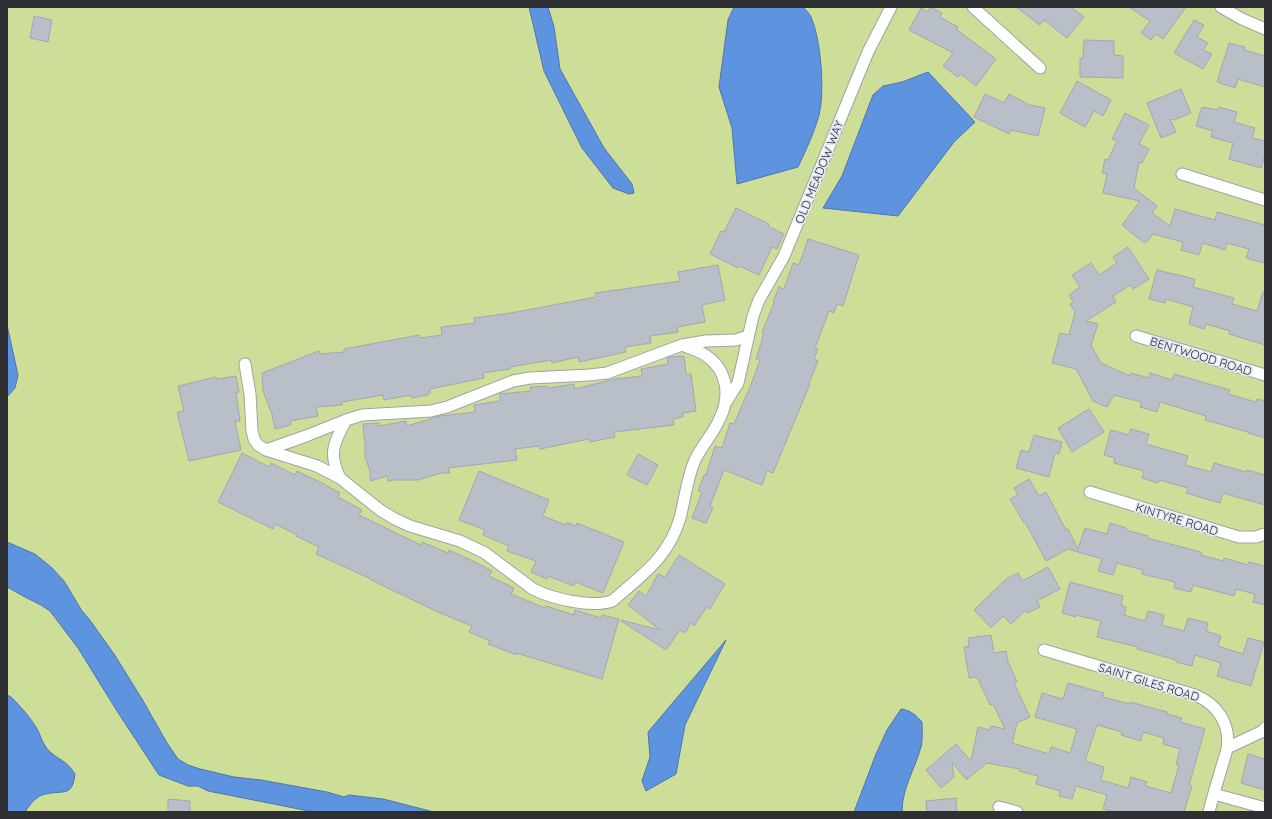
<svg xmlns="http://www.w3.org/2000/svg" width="1272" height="819" font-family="Quicksand,sans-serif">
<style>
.green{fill:#ccde98}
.water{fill:#5e93df;stroke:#5075ac}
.building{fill:#b8bfc8;stroke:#a2a8b1;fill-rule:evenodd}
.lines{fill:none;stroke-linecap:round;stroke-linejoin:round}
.minor-casing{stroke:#9da3ac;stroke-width:13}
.minor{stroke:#fff;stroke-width:11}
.labels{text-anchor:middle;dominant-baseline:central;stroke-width:3.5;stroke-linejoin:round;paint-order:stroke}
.street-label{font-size:12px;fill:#2e3034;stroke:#e2e9f2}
</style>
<rect width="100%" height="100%" fill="#e2e9f2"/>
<!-- green -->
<path class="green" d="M7,7H1265V812H7Z"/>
<!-- water -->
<path class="water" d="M529,7H548L554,27L560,69L604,148L632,184L634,193L629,194L613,188L582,148L544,71Z
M734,7H803C806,10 809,13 811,17C821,40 825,91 819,115C814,133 806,150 798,167L737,184L732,128L719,87L728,20Z
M928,72L975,122L954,142L898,216L823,208L842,176L873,95L883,86L902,82Z
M7,325L18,375L15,388L7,397Z
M7,542L35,554L52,568L64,581L82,611L89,619L114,654L142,699L167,743L178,759L188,765L200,769L234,777L261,780L327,792L344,797L349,795L383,799L434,812H314L208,791L198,786H188L159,775L117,711L78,648L50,611L41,605L27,598L7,587Z
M726,640L685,725L676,774L646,791L642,781L650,757L648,732Z
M7,695L11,697C20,706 31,718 37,729C41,736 43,745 49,751C60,761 66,760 75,774C72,797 65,790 46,794C37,795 30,804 25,812H7Z
M901,709C910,710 916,715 922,722C922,729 923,739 921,747C915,769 902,788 902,812H854L876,754L887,730Z"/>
<!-- building -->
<path class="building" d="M930,7L942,13L940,17L958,27L957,30L996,59L976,86L961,74L958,77L943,66L953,53L909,30L921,8L928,12Z
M1016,7H1071L1084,17L1067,38L1044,20L1040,25Z
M1129,7H1186L1163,39L1156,34L1151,40L1141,33L1150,21Z
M34,16L52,20L48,42L30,38Z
M1194,20L1204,25L1197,37L1208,43L1203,50L1212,54L1203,69L1174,53Z
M1084,40L1114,41V55L1123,56V78L1080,77V58H1083Z
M1229,43L1245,47L1244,50L1265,56V87L1238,79L1235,88L1217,82Z
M1077,81L1111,100L1103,116L1094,111L1085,127L1060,113Z
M1181,89L1191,113L1174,120L1170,119L1176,132L1161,138L1147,103Z
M985,94L1004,103L1009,94L1030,105L1045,108L1038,136L1011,130L1009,134L974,117Z
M1202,107L1218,110L1219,107L1237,112L1234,122L1255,128L1252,138L1265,141V155L1261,168L1229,159L1233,143L1211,137L1213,131L1196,126Z
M1125,113L1149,125L1139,144L1149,149L1142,163L1139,162L1134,188L1157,206L1152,213L1170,226L1175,209L1215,220L1217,212L1265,225V258L1264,263L1246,258L1249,249L1227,243L1225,250L1203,243L1199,255L1181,250L1183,242L1153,234L1147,242H1143L1122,225L1140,201L1103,193L1107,174L1102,173L1105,159L1108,160L1117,141L1112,139Z
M736,208L769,224L768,226L784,234L777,249L772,247L759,275L739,266L738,268L710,254L721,231L724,232Z
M808,239L859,255L843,306L837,304L834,313L829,311L815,348L818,349L814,359L818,361L809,383L810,384L773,473L767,471L762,485L724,470L710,506L713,508L706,523L692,518L702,492L698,491L704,475H706L715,446L722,448L730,423L734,424L750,387L760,360L756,359L764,333L762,332L774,303L773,302L779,287L784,289L793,263L799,265Z
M1128,247L1149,279L1133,289L1130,285L1113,296L1116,302L1086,321L1098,324L1091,345L1101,363L1130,376L1131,373L1149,378L1150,373L1172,380L1174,374L1230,390L1228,394L1256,402L1257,399L1265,401V438L1248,433V432L1205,420L1206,416L1160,402L1157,412L1140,407L1141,402L1114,395L1107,407L1093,401L1076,369L1052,363L1060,333L1069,335L1075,312L1070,304L1073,302L1069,295L1080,287L1072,275L1091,263L1099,275L1117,263L1113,257Z
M718,265L725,300L702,305L705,322L677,327L678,332L650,336L651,343L625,347L626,352L579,362L578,357L552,363L551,360L510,367V369L483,373L484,378L430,389V393L428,394V395L412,398L411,395L384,400L383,395L342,402V405L316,407L318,416L290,421L291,425L275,429L272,414L263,391L262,373L319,351L320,354L344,352V349L419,335V338L442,335L441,327L475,323L474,318L511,313L596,297L595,293L680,281L678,272Z
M1157,270L1195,279L1193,287L1234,298L1232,304L1257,311L1263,292H1265V345L1229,334L1230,331L1206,324L1204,329L1189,324L1193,307L1166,299L1165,303L1149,299Z
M684,356L686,374H691L696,411L683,413V417L673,419L674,425L614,432L615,437L590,442L589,439L540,449L539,446L515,449L517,460L448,468L450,473H441L418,480H393L388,481L387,476L370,481V471L365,457V439H364L363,424L379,423V426L406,421L407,426L440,416L475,412L474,405L500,401V394L531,391L530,387L547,386V388L574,384V389L615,379L642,376L641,369L668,364L667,358L669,357Z
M236,376L239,392L236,393L240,421H235L241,450L189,461L177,412L184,411L178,386L216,377L217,379Z
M1089,409L1104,432L1072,452L1058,428Z
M1131,429L1149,434L1146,444L1188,456L1185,465L1211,472L1214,463L1246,472L1247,470L1265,475V505L1223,493L1220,503L1186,493L1188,488L1159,480L1158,483L1142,478L1144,471L1114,463L1115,458L1104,455L1111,430L1129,435Z
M1034,435L1062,442L1059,454L1055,453L1049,477L1016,468L1021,450L1029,452Z
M242,453L269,467L271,463L295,475L297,471L324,484L340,493L338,497L362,510L359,515L421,545L422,542L448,553L449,550L473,561L492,571L489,576L514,588L511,594L545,608L546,606L574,615L575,610L601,618L602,615L619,619L602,679L516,653V655L488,644L490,641L469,632L472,626L440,613L371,580V579L316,554L319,547L296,536L297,535L275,524L273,529L218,502Z
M638,454L658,465L647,485L627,475Z
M479,471L549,500L543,516L566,525L567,522L576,526L577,523L624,542L603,593L575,582L574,586L548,576L547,579L531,572L536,561L507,551L509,546L483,535L485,530L459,520Z
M1029,479L1039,496L1046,492L1066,530L1068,529L1078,549L1085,528L1107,534L1110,523L1126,528V530L1148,536L1147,538L1201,552V555L1223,561L1224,558L1248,565L1249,562L1265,566V605L1253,602L1255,594L1236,589L1234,596L1193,585L1191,592L1174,588L1175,582L1142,574L1143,570L1117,563L1113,575L1098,571L1102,559L1068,549L1046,561L1025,522L1024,523L1010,499L1018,495L1014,488Z
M679,555L725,584L710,609L707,607L694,626L691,623L685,633L680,630L666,650L621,621V620L660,630L628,605L639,591L646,596L658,574L665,577Z
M1048,567L1060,589L1037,601L1040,607L1027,613L1026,610L1011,624L1003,616L991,628L974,610L1006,579L1018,573L1022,581Z
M1070,582L1123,596L1121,605L1126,607L1124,615L1145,621L1148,611L1164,615L1162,625L1184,631L1188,618L1208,623L1206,631L1221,636L1218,646L1243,654L1248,638L1264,642L1251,686L1217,676L1221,663L1195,655L1192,666L1176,662V660L1137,649L1138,647L1097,637L1101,621L1076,615V617L1062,613Z
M991,635L994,653L1006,651L1008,662L1017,682L1014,683L1030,717L1017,723L1012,743L1049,754L1051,747L1070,753L1077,729L1035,717L1042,693L1063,699L1068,683L1104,693L1103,697L1130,704V702L1167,712V714L1182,718L1180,722L1205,729L1189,785L1192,786L1184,812H1114L1103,809L1107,795L1076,786L1072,799L1059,796L1060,791L1036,784L1038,776L1019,771L1020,769L987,763L966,780L967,778H965L952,763L954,777L941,788L926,770L956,744L971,761L978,727L990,730L991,726L1005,729L993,704L990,705L977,677L969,678L964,647L969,646L968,638ZM1097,725L1122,732L1121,735L1141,741L1143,732L1164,738L1163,744L1180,749L1176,764L1179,765L1171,793L1145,786L1147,782L1131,777L1128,788L1101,780L1104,767L1085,761Z
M1248,754L1265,759V790L1241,783Z
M956,798L957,812H927L926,801Z
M168,799L190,801V812H168Z"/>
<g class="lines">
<defs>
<path id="minor" d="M973,7L1040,68
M1221,7L1242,19L1265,29
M1182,174L1265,200
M1136,336L1265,375
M245,364L250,394L252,431L254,439L258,445L266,450L317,466L340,478L380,510L395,519L410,526L460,541L485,553L533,589C553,599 591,608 612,601C641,576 669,557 680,518C685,499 687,478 695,460C702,445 714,433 720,418C730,398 728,372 709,358C702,351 691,349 682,345
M726,402L738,383L753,316L759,300L784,256L868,52L891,7
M266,450L306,436L346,420L362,415L431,411L447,407L513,381L530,378L589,375L607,373L682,345L706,341L736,340L748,336
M340,478C328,454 334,442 346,420
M1090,492L1239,537H1256L1265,534
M1044,650L1195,695C1217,704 1231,724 1227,749C1225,757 1222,765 1220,773C1216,786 1212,799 1209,812
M1227,748L1263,731L1265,728
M1214,794L1265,808
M999,807L1017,812"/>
</defs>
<!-- minor casing -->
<use href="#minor" class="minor-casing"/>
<!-- minor -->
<use href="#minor" class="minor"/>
</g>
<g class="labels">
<!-- street labels -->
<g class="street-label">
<text transform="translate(819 172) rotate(-68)">OLD MEADOW WAY</text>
<text transform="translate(1201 356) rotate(17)">BENTWOOD ROAD</text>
<text transform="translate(1177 519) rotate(17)">KINTYRE ROAD</text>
<text transform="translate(1149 682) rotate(17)">SAINT GILES ROAD</text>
</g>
</g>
<!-- border -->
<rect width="1272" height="819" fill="none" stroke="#2e3034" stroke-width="16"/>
</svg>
